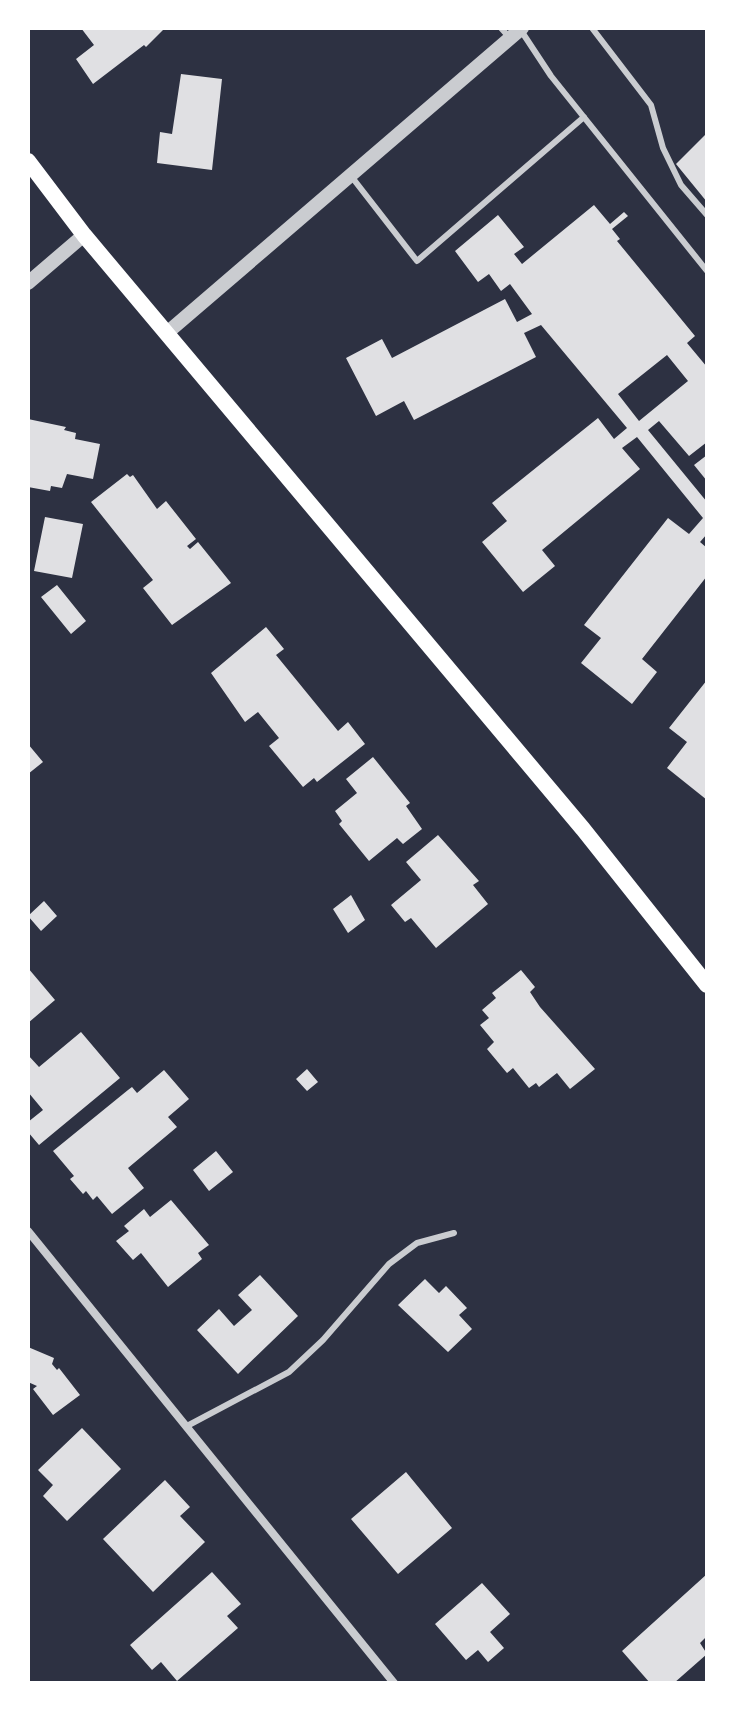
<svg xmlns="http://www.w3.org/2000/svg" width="735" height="1711" font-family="Barlow,sans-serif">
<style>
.building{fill:#e0e0e3;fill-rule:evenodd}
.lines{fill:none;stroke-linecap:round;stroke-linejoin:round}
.service{stroke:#caccd0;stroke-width:6}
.minor{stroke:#caccd0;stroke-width:8}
.tertiary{stroke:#caccd0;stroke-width:14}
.secondary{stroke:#fff;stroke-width:16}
</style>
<rect width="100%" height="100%" fill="#2d3142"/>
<!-- building -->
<path class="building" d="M81,28H165L146,47L144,45L93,84L76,59L94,45Z
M181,74L222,79L212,170L157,163L160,132L172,134Z
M707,133V202L676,164Z
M594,205L610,224L624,212L628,216L612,229L620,239L617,241L695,336L687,343L707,367V442L689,456L659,421L648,430L707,502V534L700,542L707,548V576L642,659L657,672L632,704L581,663L601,638L584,625L668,518L689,534L703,518L637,437L622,448L640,469L542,550L555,566L523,592L482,542L507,521L492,503L598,418L614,439L627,428L541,325L524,333L536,357L414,420L404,401L376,416L346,358L382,339L392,358L505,299L517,322L532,314L510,284L501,291L489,274L478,282L455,251L498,215L524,247L514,254L522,264ZM667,355L688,381L639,421L618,394Z
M28,419L66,427L64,430L76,433L75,439L100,444L93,479L67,474L62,488L51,486L50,491L28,487Z
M707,455V481L694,465Z
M127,474L130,477L133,475L157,509L166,501L196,539L187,546L190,549L198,542L231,583L172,625L143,588L153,580L91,502Z
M45,517L83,524L72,578L34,571Z
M57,585L86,621L71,634L41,597Z
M266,627L284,649L276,655L338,731L348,722L365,744L317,782L314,778L303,787L269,746L279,738L258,712L245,722L211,673Z
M707,680V800L667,768L687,742L669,728Z
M28,744L43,762L28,774Z
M373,757L410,803L406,806L422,829L403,844L397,838L369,861L339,824L342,821L335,811L357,793L346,779Z
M438,835L479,881L473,885L488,904L436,948L411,918L405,922L391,905L421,880L406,862Z
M351,895L365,920L348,933L333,909Z
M44,901L57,916L41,931L28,916Z
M28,968L55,1000L28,1023Z
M521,970L535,987L530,992L540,1007L595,1069L570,1089L557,1073L539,1087L536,1083L529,1088L513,1068L507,1073L487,1049L494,1042L480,1025L489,1018L482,1010L496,998L492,993Z
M81,1032L120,1078L39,1145L28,1132V1122L43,1110L28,1092V1055L39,1067Z
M307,1069L318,1082L307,1091L296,1079Z
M164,1070L189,1099L168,1117L177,1127L128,1168L144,1188L112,1214L97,1196L93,1200L86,1191L83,1194L70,1179L74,1176L53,1151L128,1090L132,1087L137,1093Z
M216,1151L233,1172L209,1191L193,1170Z
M171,1200L209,1245L198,1253L202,1259L168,1287L141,1253L133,1260L116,1241L129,1231L124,1226L144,1209L150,1217Z
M260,1275L298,1316L238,1374L197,1330L219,1309L234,1326L252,1310L238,1295Z
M425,1279L439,1293L446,1286L467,1308L459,1315L472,1329L448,1352L398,1305Z
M28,1347L54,1358L52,1364L57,1370L59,1368L80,1395L53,1415L33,1389L37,1386L28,1382Z
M82,1428L121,1469L67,1521L43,1496L53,1485L38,1470Z
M406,1472L452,1528L398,1574L351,1519Z
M165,1480L190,1507L180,1516L205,1542L153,1592L103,1539Z
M212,1572L241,1604L227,1616L238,1628L177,1681L161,1662L152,1670L130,1645Z
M707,1574V1636L700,1643L707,1654L674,1683H650L622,1651Z
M482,1583L510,1614L490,1632L504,1648L488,1662L478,1650L466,1660L435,1624Z"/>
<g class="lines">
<!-- service -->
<path class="service" d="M501,28L510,38
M592,28L651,105L663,148L681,185L707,215
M520,29L551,76L707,271
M351,176L417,261L584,117
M187,1426L289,1372L323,1340L389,1264L417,1243L454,1233"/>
<!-- minor -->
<path class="minor" d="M28,1231L394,1683"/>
<!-- tertiary -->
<path class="tertiary" d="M28,283L84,235
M168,332L522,28"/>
<!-- secondary -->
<path class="secondary" d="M28,161L84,235L583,829L707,985"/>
</g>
<!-- border -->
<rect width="735" height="1711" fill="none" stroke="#ffffff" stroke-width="60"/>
</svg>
